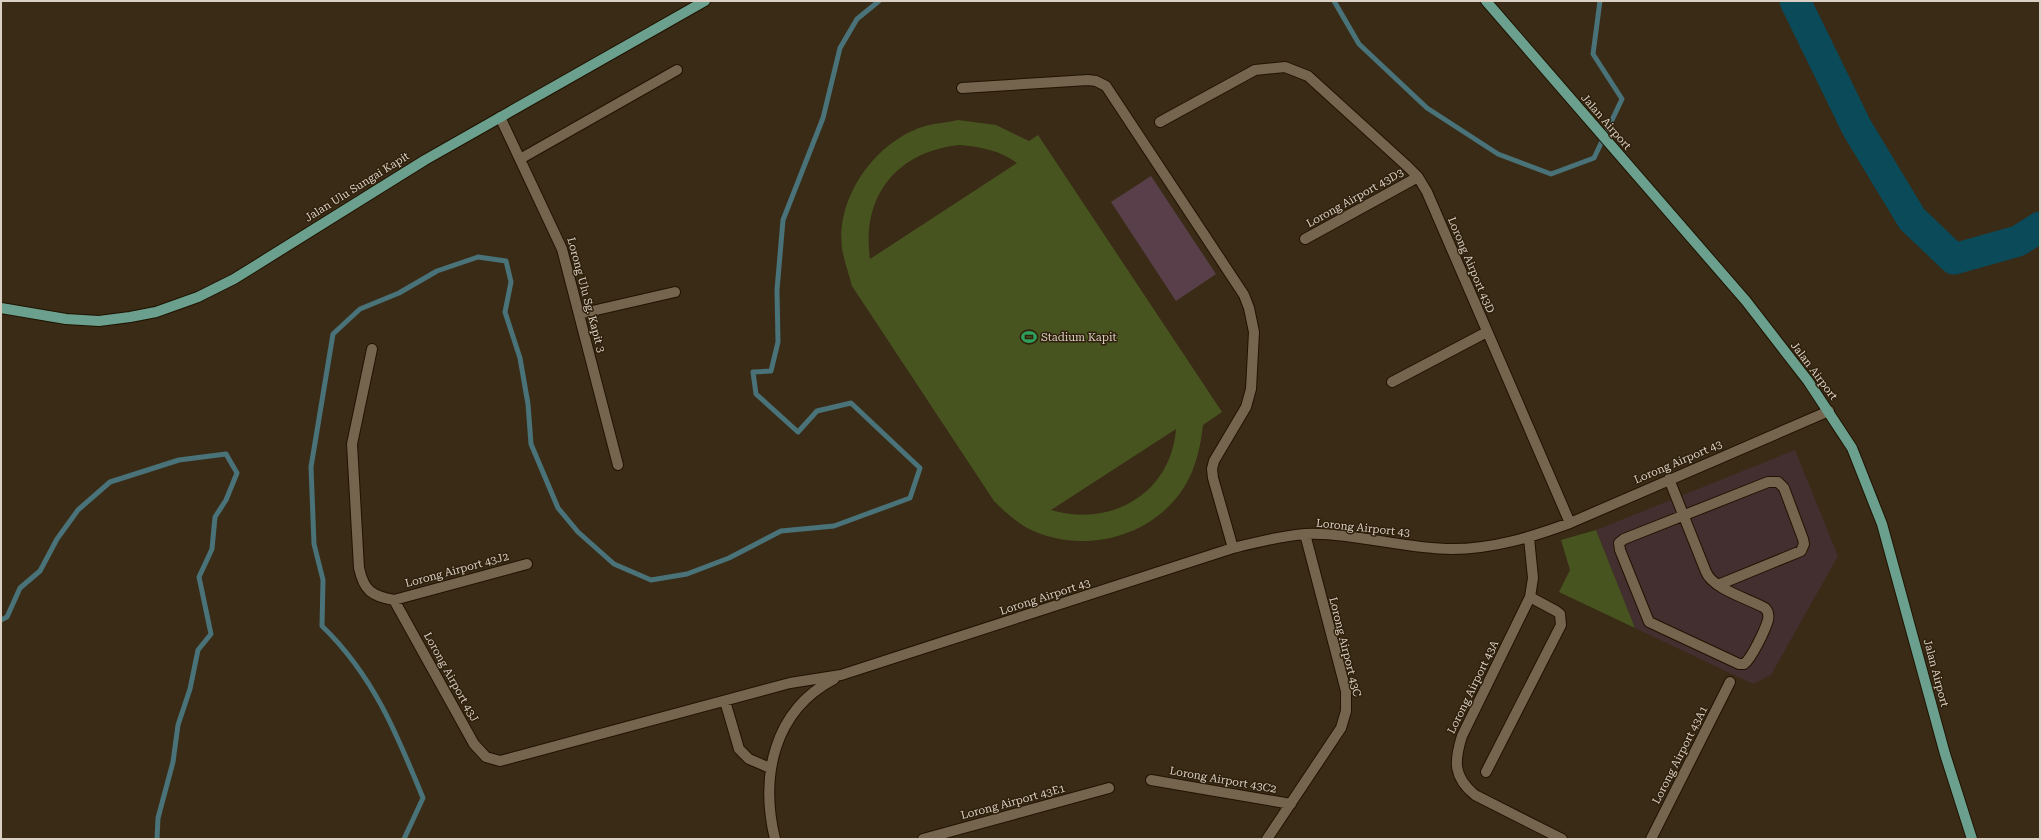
<svg xmlns="http://www.w3.org/2000/svg" width="2041" height="840" font-family="'Roboto Serif',serif">
<style>
.commercial{fill:#432f30}
.green{fill:#485420;fill-rule:evenodd}
.lines{fill:none;stroke-linecap:round;stroke-linejoin:round}
.stream{stroke:#497279;stroke-width:5}
.river{stroke:#0b4a59;stroke-width:31}
.building{fill:#593f49}
.minor-casing{stroke:#201301;stroke-width:12}
.major-casing{stroke:#201301;stroke-width:12}
.minor{stroke:#75644e;stroke-width:10}
.major{stroke:#6aa08d;stroke-width:10}
.labels{text-anchor:middle;dominant-baseline:central;stroke-width:3;stroke-linejoin:round;paint-order:stroke}
.street-label{font-size:11px;fill:#dad0c4;stroke:#2f210c}
.poi-label{font-size:11px;fill:#dad0c4;stroke:#2f210c;text-anchor:start}
</style>
<rect width="100%" height="100%" fill="#392b16"/>
<!-- commercial -->
<path class="commercial" d="M1795,450L1838,556L1771,675L1753,684L1635,628L1596,530Z"/>
<!-- green -->
<path class="green" d="M958,120L996,125L1029,141L1038,135L1222,412L1203,425C1201,442 1198,457 1192,472C1165,535 1086,558 1027,528C1015,521 1004,511 994,501L852,286C849,274 844,261 842,248C836,197 875,143 922,127C933,123 946,123 958,120ZM960,145C981,147 999,150 1017,163L870,259C861,195 898,151 960,145ZM1176,429C1171,494 1110,528 1051,510Z
M1596,530L1635,628L1559,592L1570,570L1561,540Z"/>
<g class="lines">
<!-- stream -->
<path class="stream" d="M1334,1L1359,44L1427,108L1498,154L1551,174L1594,158L1622,99L1593,54L1600,1
M1,620L7,617L20,588L40,571L57,539L78,510L110,482L179,460L226,454L237,473L226,500L215,517L212,549L199,577L211,634L198,650L190,689L178,725L173,762L158,818L157,839
M404,839L423,798C397,734 373,675 322,626L323,580L314,544L311,467L333,334L360,309L399,293L437,271L478,257L506,261L511,282L505,312L520,358L528,404L531,444L558,508L578,532L614,564L651,580L687,574L729,558L781,531L834,526L910,498L920,468L851,403L817,411L798,432L756,394L753,372L771,371L778,342L777,290L783,220L823,118L840,48L857,19L879,1"/>
<!-- river -->
<path class="river" d="M1795,1L1857,128L1912,219L1954,259L2018,241L2040,227"/>
</g>
<!-- building -->
<path class="building" d="M1151,176L1216,274L1176,301L1111,202Z"/>
<g class="lines">
<defs>
<path id="minor" d="M962,88L1088,80L1096,81L1106,86L1244,295L1249,308L1254,332L1251,389L1246,407L1214,461L1212,469L1213,478L1233,548
M500,117L562,249L618,465
M1160,122L1255,70L1285,67L1308,76L1407,166L1418,177L1427,192L1570,523
M520,159L677,70
M1305,239L1418,177
M579,314L675,292
M372,349L352,444L359,568C364,591 372,596 394,600L527,564
M1392,382L1487,332
M1669,479L1706,572C1713,589 1749,599 1765,608C1768,611 1769,615 1768,620C1765,630 1752,658 1744,664H1739L1649,622L1620,550L1619,543L1624,539L1768,482H1778L1784,488L1803,539L1804,544L1801,551L1718,585
M1529,538L1533,578L1530,597L1462,736C1454,761 1453,777 1475,795L1562,839
M394,600L474,744L486,757L500,761L790,683L841,675L1233,548C1257,542 1280,536 1305,534C1354,532 1403,549 1452,549C1493,549 1532,537 1570,523L1829,411
M725,701L739,749L749,759L770,768
M1486,772L1561,625L1560,614L1556,611L1530,597
M1151,780L1291,804
M775,839C760,777 773,711 834,679
M923,839L1109,788
M1267,839L1341,728L1346,711V691L1305,534
M1651,839L1730,682"/>
<path id="major" d="M1486,1L1746,301L1808,381L1852,448L1882,524L1945,754L1972,839
M1,308L66,319L99,321L130,317L156,312L198,297L234,279L425,160L705,1"/>
</defs>
<!-- minor casing -->
<use href="#minor" class="minor-casing"/>
<!-- major casing -->
<use href="#major" class="major-casing"/>
<!-- minor -->
<use href="#minor" class="minor"/>
<!-- major -->
<use href="#major" class="major"/>
</g>
<!-- icons -->
<defs>
<symbol id="stadium-bare" viewBox="-9 -9 18 18"><path d="M0-5a6.5 5 0 1 0 0 10a6.5 5 0 1 0 0-10ZM-3.5-1.8h7v3.6h-7Z" fill="#2e9e5b" stroke="#2f210c" stroke-width="2.5" paint-order="stroke"/></symbol>
</defs>
<g fill-rule="evenodd">
<use href="#stadium-bare" x="1018" y="326" width="22" height="22"/>
</g>
<g class="labels">
<!-- street labels -->
<g class="street-label">
<text transform="translate(1606 122) rotate(49)">Jalan Airport</text>
<text transform="translate(357 187) rotate(-32)">Jalan Ulu Sungai Kapit</text>
<text transform="translate(1355 198) rotate(-29)">Lorong Airport 43D3</text>
<text transform="translate(1471 265) rotate(67)">Lorong Airport 43D</text>
<text transform="translate(586 295) rotate(75)">Lorong Ulu Sg. Kapit 3</text>
<text transform="translate(1814 371) rotate(53)">Jalan Airport</text>
<text transform="translate(1678 462) rotate(-23)">Lorong Airport 43</text>
<text transform="translate(1363 528) rotate(6)">Lorong Airport 43</text>
<text transform="translate(457 570) rotate(-15)">Lorong Airport 43J2</text>
<text transform="translate(1045 597) rotate(-18)">Lorong Airport 43</text>
<text transform="translate(1345 647) rotate(76)">Lorong Airport 43C</text>
<text transform="translate(1936 673) rotate(75)">Jalan Airport</text>
<text transform="translate(451 677) rotate(61)">Lorong Airport 43J</text>
<text transform="translate(1473 687) rotate(-64)">Lorong Airport 43A</text>
<text transform="translate(1680 755) rotate(-63)">Lorong Airport 43A1</text>
<text transform="translate(1223 780) rotate(10)">Lorong Airport 43C2</text>
<text transform="translate(1013 802) rotate(-15)">Lorong Airport 43E1</text>
</g>
<!-- poi labels -->
<g class="poi-label">
<text x="1041" y="337">Stadium Kapit</text>
</g>
</g>
<!-- border -->
<rect width="2041" height="840" fill="none" stroke="#dad0c4" stroke-width="4"/>
</svg>
